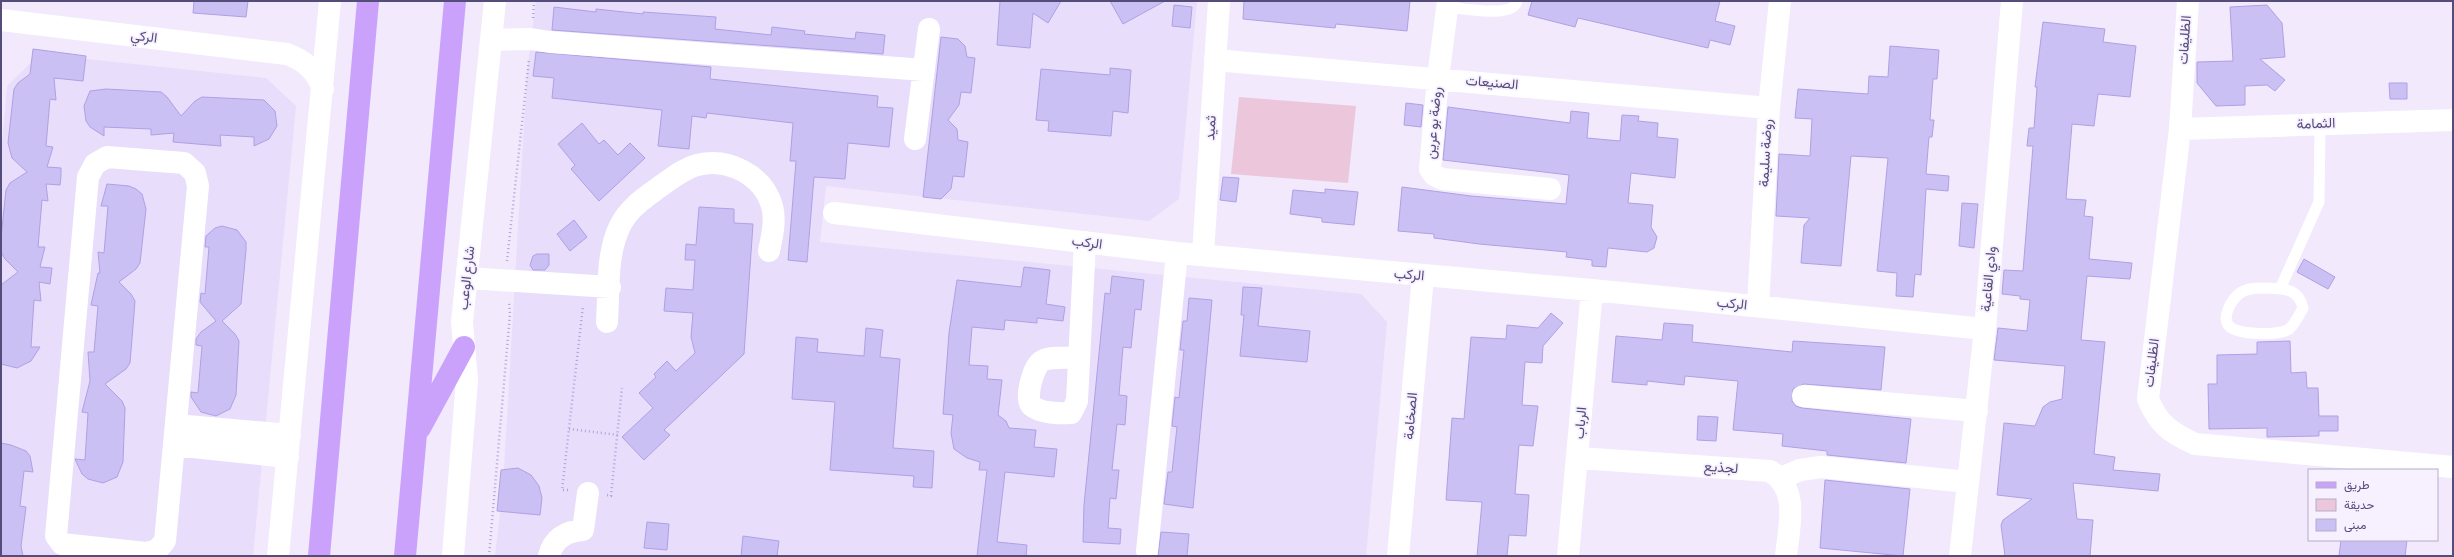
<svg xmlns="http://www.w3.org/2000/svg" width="2454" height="557" font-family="'Alegreya Sans',Vazirmatn,sans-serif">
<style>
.residential{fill:#e8ddfa}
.green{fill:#ecc7dc}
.building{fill:#cbc0f3;stroke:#afa0e6}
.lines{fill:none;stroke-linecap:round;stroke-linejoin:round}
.path{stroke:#aea3d9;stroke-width:2.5;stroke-dasharray:1 3;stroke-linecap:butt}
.service{stroke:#fff;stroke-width:11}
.minor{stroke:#fff;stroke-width:22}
.primary{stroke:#caa2fc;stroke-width:22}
.labels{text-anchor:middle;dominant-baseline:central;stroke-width:3.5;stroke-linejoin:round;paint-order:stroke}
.street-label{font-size:14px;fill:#544c79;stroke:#f7f0ff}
</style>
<rect width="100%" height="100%" fill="#f2e9fd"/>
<!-- residential -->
<path class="residential" d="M536,1H1197L1179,199L1149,221L826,186L820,242L1361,294L1387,322L1366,556H495L503,488L527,72Z
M40,54L266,78L296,106L253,556H1V156L7,86Z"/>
<!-- green -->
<path class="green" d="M1239,97L1356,106L1348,183L1231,174Z"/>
<!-- building -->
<path class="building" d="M194,1H248L246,17L193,13Z
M1000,1H1061L1048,23L1033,13L1030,48L997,45Z
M1110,1H1165L1123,24Z
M1244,1H1410L1407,31L1336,24L1335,28L1243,19Z
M1532,1H1720L1715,21L1735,26L1730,45L1710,40L1708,48L1578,18L1575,27L1528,15Z
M1174,5L1192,7L1190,28L1172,26Z
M2267,5L2282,23L2285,57L2260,59L2285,80L2275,91L2267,85L2245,86V105L2216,106L2197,83V62L2233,61L2230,7Z
M554,7L596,12V9L643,14V12L716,17L715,29L771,35L772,27L805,31L804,34L855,39L856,32L885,35L883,54L552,30Z
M2043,22L2105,29L2103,42L2136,46L2130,97L2098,94L2094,126L2072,124L2066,199L2086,200L2084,216L2093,217L2089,259L2132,263L2130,279L2087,276L2081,340L2105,342L2094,454L2115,457L2113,470L2160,474L2158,491L2073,483L2077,519L2093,520L2090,556H2005L2001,525L2003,520L2032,499L1997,495L2004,423L2035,426L2043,407L2050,402L2062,399L2065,366L1994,360L1998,328L2027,331L2030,300L2020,299V296L2002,294L2004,270L2023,271L2033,146H2027L2029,128H2034L2037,87H2035Z
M941,37L958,39L965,46L967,57L975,58L971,93L961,92L959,105L948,120L957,129L958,140L968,142L964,177L953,176L951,189L941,199L923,197Z
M1890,46L1939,50L1937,79H1933L1930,120H1934L1932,137H1929L1926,174L1949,176L1948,191L1926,189L1921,275L1915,274L1913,297L1896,296L1897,273L1877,271L1888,158L1851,156L1841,266L1801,263L1804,225L1810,218L1776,216L1779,154L1810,156L1812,119L1795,118L1798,89L1868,94L1869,76L1888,77Z
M33,49L86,56L83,81L54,78L56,100L50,99L46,146L53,147L47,167L61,168V176L60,185L46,184L48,201L42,200L38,247H45L40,267L52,268L50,284L39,282L41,301L34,300L31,347H40L31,361L17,368L1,364V285L18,272L5,259L1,252V237L6,190L10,183L27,172L12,158L8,143L14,89L18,83L30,74Z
M536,52L711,67L710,79L878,96L877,107L893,108L889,147L848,143L845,179L814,177L807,262L788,260L796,161H790L793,123L707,113L706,118L692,116L689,149L658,146L662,110L552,98L554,78L533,76Z
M1110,68L1131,70L1128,113L1113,111L1111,136L1048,131L1049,121L1036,120L1041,69L1110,75Z
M2389,83H2407V99H2390Z
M106,89L161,92L167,97L181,116L195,101L202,97L264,100L275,111L277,126L269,139L254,146V137L220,135L221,146L173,142L174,133L151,135V129L104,127V136L90,127L86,121L84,106L90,91Z
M1406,103L1423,105L1421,127L1404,125Z
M1448,107L1570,123L1571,111L1589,113L1587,138L1620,141L1622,115L1639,116L1638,121L1658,123L1657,137L1678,139L1675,178L1631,173L1628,203L1653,205L1651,227L1657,237L1654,248L1647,252L1608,248L1606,267L1592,266V260L1566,257L1567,252L1479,244L1434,238V234L1398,231L1402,187L1471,196L1566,204L1569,175L1443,160Z
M582,123L599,144L604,140L618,155L630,143L645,158L599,201L571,169L575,165L558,144Z
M1223,177L1239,178L1236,202L1220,200Z
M107,184L129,186L136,189L142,194L146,209L140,263L136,269L119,282L131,294L135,301L130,363L126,369L105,384L122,401L125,408L123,462L117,477L103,483L88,479L82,474L75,459L85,460L88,413L82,412L90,381L88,352H94L98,306L91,305L98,273H100L98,252L104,253L108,206H101Z
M1325,189L1358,192L1354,225L1322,222V218L1290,214L1293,190L1325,193Z
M1962,203L1978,204L1974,248L1959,246Z
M699,207L734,209V223L753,224L744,354L664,430L670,435L644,460L622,437L653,408L639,393L656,377L654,374L667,361L676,371L695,353L691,337L693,313L664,311L666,288L693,290L695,260H685L686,244L696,245Z
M574,220L587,237L570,251L557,234Z
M222,226L237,230L246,242V250L241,304L222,321L235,334L239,341L236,395L230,409L216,416L201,412L191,397V392L198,393L202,346L196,345V339L201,332L216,321L200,302L201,293L205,294L209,247H205L206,236L215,228Z
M537,254H549V265L545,270H533L530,265L533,256Z
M2304,259L2335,277L2328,289L2297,272Z
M1024,267L1050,270L1046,304L1065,307L1063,321L1037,318V323L1005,320L1004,330L972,327L969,365L988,366L987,379L1002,380L998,415L1006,421L1009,428L1036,430L1034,447L1057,449L1054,477L1005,472L997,542L1027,545L1026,556H977L987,470H979L980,462L967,458L954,449L951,433L953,415L943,414L949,333L957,280L1021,287Z
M1112,276L1144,280L1141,310L1135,309L1131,348L1123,347L1119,395L1127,396L1125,425L1117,424L1112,470H1119L1116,499L1110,498L1108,528L1121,529L1120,544L1083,542L1084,505L1105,293L1110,294Z
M1243,287L1262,288L1258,326L1310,331L1307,362L1240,356L1244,315H1241Z
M1189,298L1212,300L1193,508L1164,504L1168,472H1172L1177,427L1172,426L1175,397L1179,398L1184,350H1180L1183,321H1187Z
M1551,313L1563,323L1543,346L1542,363L1525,362L1522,405L1538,406L1533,446L1519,445L1515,494L1529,495L1526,536L1509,535L1507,556H1477L1482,502L1446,500L1452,418L1464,419L1471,337L1506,339L1507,325L1538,328Z
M1664,323L1693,325L1692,342L1792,352L1793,341L1885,347L1881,390L1804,384L1793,389L1792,401L1796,406L1802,408L1911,419L1906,463L1827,455V451L1782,446L1783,434L1733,430L1738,381L1685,376L1684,385L1647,381V385L1612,382L1616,336L1662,340Z
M866,328L883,330L880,357L900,359L893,448L934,451L932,488L913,487L914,476L830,470L835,402L792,399L796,337L818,339L817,352L864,356Z
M2290,341L2291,373L2306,372L2307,388H2318L2319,416H2338V431H2319V436L2267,437V428L2209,429L2208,384H2217V355L2257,354V342Z
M1698,416L1718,417L1716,441L1697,440Z
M1,443L11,445L26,451L30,456L33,472L24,471L20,506L26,507L21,546L23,556H1Z
M518,468L531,475L539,486L542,498L540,515L497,511L501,470Z
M1825,480L1910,489L1903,556L1820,548Z
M647,522L669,524L667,550L644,548Z
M1161,532L1189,534L1187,556H1158Z
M743,536L779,541L777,556H741Z
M2341,540H2407L2405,556H2339Z"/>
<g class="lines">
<!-- path -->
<path class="path" d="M533,18L534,1
M507,261L529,59
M569,429L619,435
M568,490H562L583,306
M607,495L611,496L622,388
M489,556L510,314L509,302"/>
<!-- service -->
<path class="service" d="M1447,7C1461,8 1513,19 1517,1
M2264,288C2283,289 2298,287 2303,308C2299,315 2295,324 2289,329C2278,336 2238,335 2229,326C2221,317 2232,299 2240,293C2247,288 2256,288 2264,288Z
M2280,289L2319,202L2320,124"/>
<!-- minor -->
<path class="minor" d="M1448,1L1438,78L1430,169L1434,175L1442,179L1550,189
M2188,1L2180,129L2148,399C2158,424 2171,433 2195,444L2453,467
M1,20L287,54C306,61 316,71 323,89
M491,40L531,39L550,42L924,70
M1215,60L1769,108
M2180,129L2453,120
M915,139L929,29
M107,157L184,163L195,173L198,186L165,541L157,550L146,553L62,544L56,536L88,177L95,164Z
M834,213L1177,253L1592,290L1985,329
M1203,255L1219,1
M467,278L610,287
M1758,306L1769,108L1780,1
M607,322C609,292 606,254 620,226C628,209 643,199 658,188C670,180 682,169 697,165C728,157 763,175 772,206C776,220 772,237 769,251
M1079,358C1069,358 1051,356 1042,361C1033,366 1024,400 1032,406C1040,413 1061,414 1071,413L1077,401L1085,242
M1803,396L1977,411
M176,425L290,435
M174,445L288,457
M1578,458L1770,471C1800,489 1789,526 1786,556
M1781,478L1800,470L1821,467L1967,482
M1147,551L1177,253
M278,556L330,1
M453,556L467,380L462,322L495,1
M549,556C553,539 566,531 583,530L588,493
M1398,556L1423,276
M1568,556L1592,290
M1960,556L1985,329L2012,1"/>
<!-- primary -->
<path class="primary" d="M420,428L464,347
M319,556L368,1
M405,556L455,1"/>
</g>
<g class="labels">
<!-- street labels -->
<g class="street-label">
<text transform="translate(144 37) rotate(7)">الركي</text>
<text transform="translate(2185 40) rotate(-86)">الظليفات</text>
<text transform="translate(1492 83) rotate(5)">الصنيعات</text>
<text transform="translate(1434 123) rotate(-85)">روضة بو عرين</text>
<text transform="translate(2316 124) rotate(-2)">الثمامة</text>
<text transform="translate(1211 128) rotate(-87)">ثميد</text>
<text transform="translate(1766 153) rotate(-87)">روضة سليمة</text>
<text transform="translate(1087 243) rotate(7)">الركب</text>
<text transform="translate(1409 275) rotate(5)">الركب</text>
<text transform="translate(467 278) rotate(-84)">شارع الوعب</text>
<text transform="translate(1989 279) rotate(-85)">وادي القاعية</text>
<text transform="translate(1732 304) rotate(6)">الركب</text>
<text transform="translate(2152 363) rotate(-83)">الظليفات</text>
<text transform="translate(1411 416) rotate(-85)">الصخامة</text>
<text transform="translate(1581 423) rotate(-85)">الرباب</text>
<text transform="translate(1721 468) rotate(4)">لجذيع</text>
</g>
</g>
<!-- border -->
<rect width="2454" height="557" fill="none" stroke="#544c79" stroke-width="4"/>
<!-- legend -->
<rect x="2308" y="469" width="130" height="72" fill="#f7f0ff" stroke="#b6aec9"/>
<rect x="2316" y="482" width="20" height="6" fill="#caa2fc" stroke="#b6aec9"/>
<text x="2344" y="489" font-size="12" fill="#544c79">طريق</text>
<rect x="2316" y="499" width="20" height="12" fill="#ecc7dc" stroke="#b6aec9"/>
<text x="2344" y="509" font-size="12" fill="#544c79">حديقة</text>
<rect x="2316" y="519" width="20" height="12" fill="#cbc0f3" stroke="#b6aec9"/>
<text x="2344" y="529" font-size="12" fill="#544c79">مبنى</text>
</svg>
